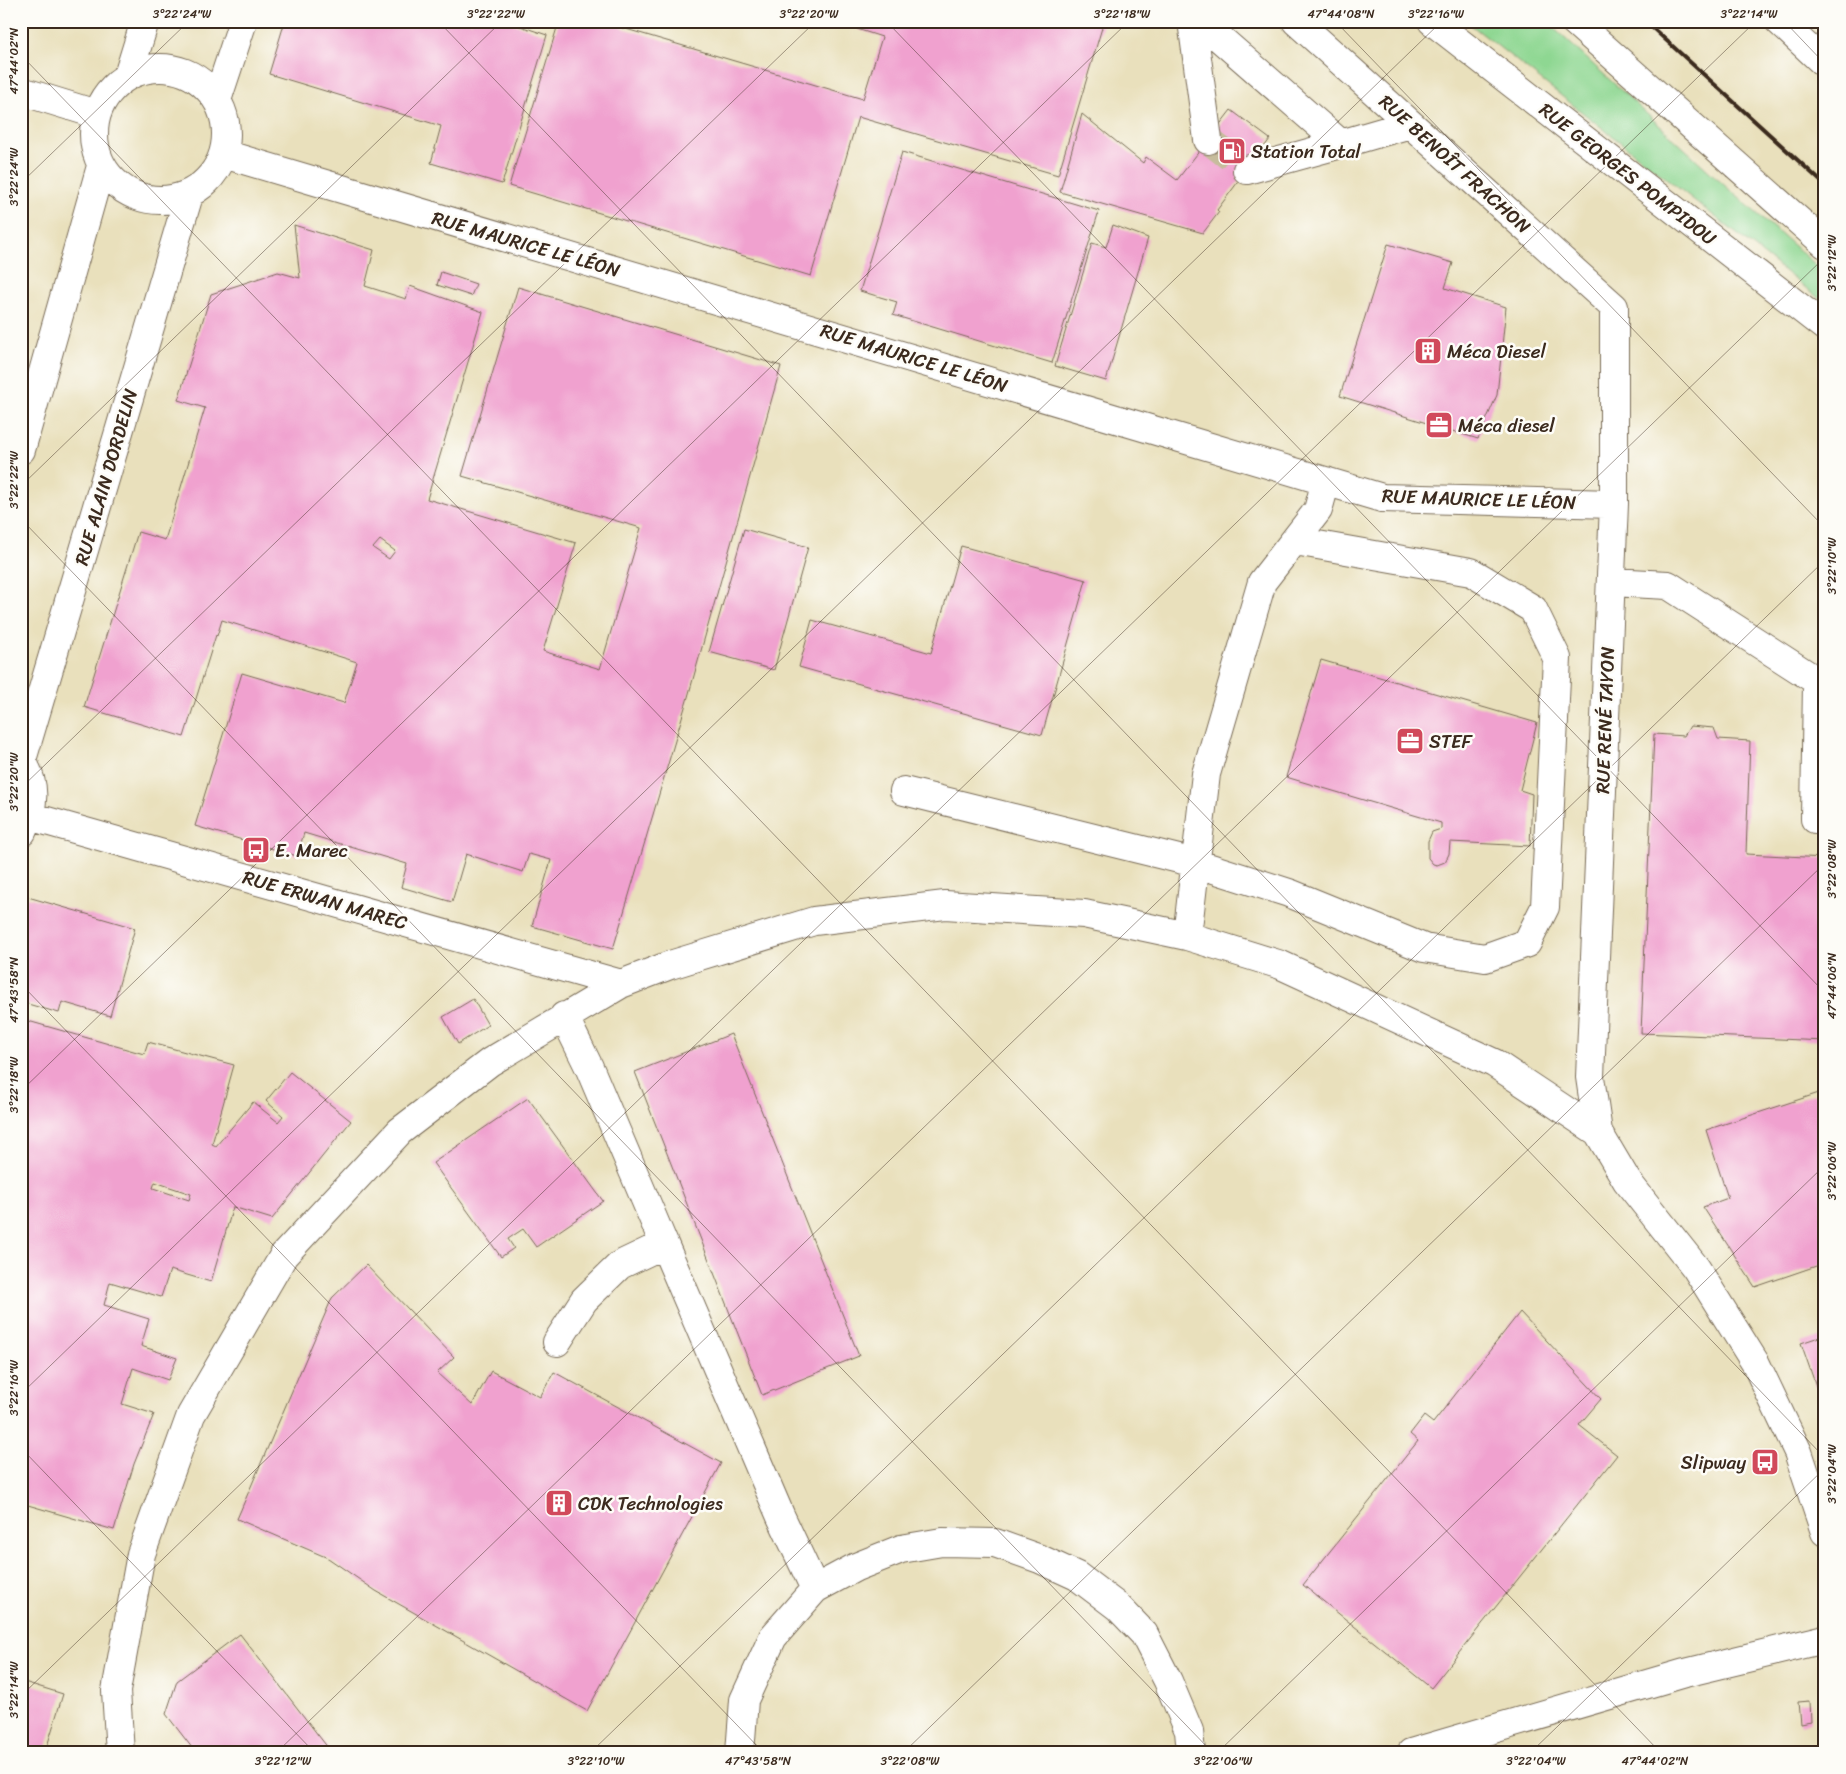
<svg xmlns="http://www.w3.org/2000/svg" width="1846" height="1774" font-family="Sriracha,sans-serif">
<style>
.green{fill:#8ed792;stroke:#648058}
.building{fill:#f0a1cf;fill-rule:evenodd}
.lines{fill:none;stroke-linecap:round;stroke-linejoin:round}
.minor-tunnel{stroke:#c6bc9c;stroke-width:28;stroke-dasharray:28 14;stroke-linecap:butt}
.minor-casing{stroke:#786a55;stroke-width:30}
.major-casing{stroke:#786a55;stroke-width:30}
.minor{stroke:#fff;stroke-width:28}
.major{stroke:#fff;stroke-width:28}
.rail{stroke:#3b2a1e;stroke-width:4}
.ticks{fill:none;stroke:#3b2a1e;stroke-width:1;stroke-opacity:0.45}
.labels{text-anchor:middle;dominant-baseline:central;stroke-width:5;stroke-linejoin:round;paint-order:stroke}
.poi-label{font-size:19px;fill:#3b2a1e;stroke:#fdfcf7;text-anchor:start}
.street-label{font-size:19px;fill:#3b2a1e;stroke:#fdfcf7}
.neatline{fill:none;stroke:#3b2a1e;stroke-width:2}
.ticks-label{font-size:12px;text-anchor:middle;fill:#3b2a1e}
</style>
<rect width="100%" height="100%" fill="#fdfcf7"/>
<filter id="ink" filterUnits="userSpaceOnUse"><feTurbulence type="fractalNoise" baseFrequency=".02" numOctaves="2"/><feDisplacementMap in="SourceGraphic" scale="10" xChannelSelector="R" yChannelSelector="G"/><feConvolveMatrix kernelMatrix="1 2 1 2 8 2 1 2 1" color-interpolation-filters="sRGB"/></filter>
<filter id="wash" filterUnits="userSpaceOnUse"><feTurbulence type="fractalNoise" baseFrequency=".0096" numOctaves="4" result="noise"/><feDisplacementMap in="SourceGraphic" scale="20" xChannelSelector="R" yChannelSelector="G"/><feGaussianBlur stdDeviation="1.12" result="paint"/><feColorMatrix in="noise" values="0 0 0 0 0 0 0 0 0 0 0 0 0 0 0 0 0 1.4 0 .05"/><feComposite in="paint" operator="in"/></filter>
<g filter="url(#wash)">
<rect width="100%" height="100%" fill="#e9e0bc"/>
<!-- green -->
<path class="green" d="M1466,21H1546L1723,184L1825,273V303Z"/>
<g id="blocks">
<!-- building -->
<path class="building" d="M285,21H465L472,23V21H505L547,35L502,184L431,163L441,126L269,74Z
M559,21H599L863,99L882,37L857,29L859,21H1104L1058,175L858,117L811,276L509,186Z
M1231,110L1270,139L1217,210L1219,212L1203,233L1060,192L1082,114L1143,163L1146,157L1177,180Z
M902,152L1099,211L1052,363L893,315L897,302L860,291Z
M294,225L374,250L365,286L406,299L410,286L483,312L427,499L576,543L543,651L600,669L641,528L462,476L518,287L781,366L688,697L613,949L532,926L551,860L529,854L523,872L466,854L452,902L401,887L407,864L304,833L297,856L195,826L242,673L344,703L357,662L222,620L217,636L216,635L184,737L84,707L138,532L165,540L205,408L178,400L211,294L278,272L300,278ZM380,540L395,551L389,559L373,548Z
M1113,225L1148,238L1106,381L1055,366L1092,243L1106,247Z
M1388,244L1453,263L1445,288L1506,307L1497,395L1478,439L1340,396Z
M441,272L476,284L471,296L437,285Z
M744,529L808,547L774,670L709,652Z
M961,546L1086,580L1042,735L799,667L812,620L931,653Z
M1321,660L1537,723L1520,790L1532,794L1530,846L1450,842L1449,854L1445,862L1437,865L1433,864L1428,858V841L1432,832L1441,829V823L1286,777Z
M1690,726L1714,728L1718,739L1750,741L1746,854L1825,858V1041L1641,1033L1654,734L1684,736Z
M21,895L135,928L110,1016L62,1002L59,1013L21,1002Z
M473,999L488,1025L458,1044L443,1017Z
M21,1019L144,1054L148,1042L234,1065L212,1144L216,1146L253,1102L278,1122L283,1116L266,1101L290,1072L351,1121L272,1219L233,1207L211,1282L170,1270L161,1297L110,1282L104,1305L149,1319L141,1346L177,1358L168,1380L133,1368L122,1404L154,1414L134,1464L114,1530L21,1503ZM155,1182L191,1194L189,1200L153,1188Z
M731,1034L859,1356L762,1395L635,1072Z
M1825,1091V1263L1755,1287L1703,1207L1728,1198L1706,1130Z
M528,1098L603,1201L536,1247L523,1229L508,1239L514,1248L501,1257L433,1163Z
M366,1265L454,1357L437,1373L472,1405L491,1371L540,1397L554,1372L721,1463L587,1711L376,1591L328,1558L237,1519L332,1298Z
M1520,1312L1601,1399L1579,1425L1617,1455L1431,1688L1303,1585L1418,1441L1410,1434L1424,1416L1433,1423Z
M1825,1335V1409H1824L1801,1343Z
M240,1634L332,1753H196L166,1714L177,1681Z
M21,1681L63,1694L45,1753H21Z
M1810,1701L1811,1722L1800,1724L1798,1702Z"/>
</g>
</g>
<g filter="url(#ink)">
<use href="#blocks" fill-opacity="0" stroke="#786a55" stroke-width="1"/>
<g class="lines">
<!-- minor-tunnel -->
<path class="minor-tunnel" d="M1208,140L1247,170"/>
<defs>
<path id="minor" d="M1192,21L1208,140
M1200,21L1341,144L1410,124
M1296,21L1614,307V504L1590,1077L1598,1132
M1779,21L1825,64
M94 134a66 66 0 1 1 132 0a66 66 0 1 1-132 0Z
M128,76L145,21
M21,91L96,114
M217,100L243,21
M224,154L1382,498L1614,504
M1247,170L1341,144
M21,450L101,166
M1611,582L1668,585L1817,681L1815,819
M21,759C37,785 35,806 22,832
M22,760L189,195
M904,791L1195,863L1289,893L1424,948L1485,958L1527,943L1545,907L1557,658L1533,609L1471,572L1295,541
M29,816L621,984
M1187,936L1206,774L1262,582L1318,510L1326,481
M664,1244L781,1517L815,1589
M557,1342L584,1300L620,1265L664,1244L589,1067L564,1016
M120,1753L116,1691L141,1554L191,1415L284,1255L400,1131L490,1062L621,984L670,965L814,921L945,905L1084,914L1187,936L1281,965L1494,1063L1598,1132L1627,1181L1696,1268L1756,1364L1798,1452L1825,1532
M740,1753L744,1700L773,1637L815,1589L856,1567L901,1549L942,1542L995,1543L1040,1559L1077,1576L1118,1607L1144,1634L1168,1681L1189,1731L1191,1753
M1411,1753L1685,1673L1825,1639"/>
<path id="major" d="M1432,21L1825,327
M1574,21L1825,244"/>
</defs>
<!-- minor casing -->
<use href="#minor" class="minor-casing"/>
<!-- major casing -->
<use href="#major" class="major-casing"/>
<!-- minor -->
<use href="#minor" class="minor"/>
<!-- major -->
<use href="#major" class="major"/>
<!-- rail -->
<path class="rail" d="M1645,21L1825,185"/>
</g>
</g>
<!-- ticks -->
<path class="ticks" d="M438,21L1825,1458M886,21L1825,993M1335,21L1825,528M1784,21L1825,64M21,55L1661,1753M21,183L189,21M21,486L502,21M21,519L1213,1753M21,788L816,21M21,984L764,1753M21,1091L1129,21M21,1394L1442,21M21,1448L315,1753M21,1696L1756,21M276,1753L1825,257M590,1753L1825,560M903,1753L1825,863M1217,1753L1825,1165M1530,1753L1825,1468"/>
<!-- icons -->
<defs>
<symbol id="fuel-square" viewBox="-11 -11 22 22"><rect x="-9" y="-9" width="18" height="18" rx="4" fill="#d1495b" stroke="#fdfcf7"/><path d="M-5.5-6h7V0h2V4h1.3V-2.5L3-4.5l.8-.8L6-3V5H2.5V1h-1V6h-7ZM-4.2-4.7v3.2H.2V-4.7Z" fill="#fff"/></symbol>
<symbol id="building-square" viewBox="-11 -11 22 22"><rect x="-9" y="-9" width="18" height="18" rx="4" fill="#d1495b" stroke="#fdfcf7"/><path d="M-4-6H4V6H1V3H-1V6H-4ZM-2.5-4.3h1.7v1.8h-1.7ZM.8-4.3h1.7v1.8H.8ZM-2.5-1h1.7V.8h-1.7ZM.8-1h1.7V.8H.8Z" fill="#fff"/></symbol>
<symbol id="office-square" viewBox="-11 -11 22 22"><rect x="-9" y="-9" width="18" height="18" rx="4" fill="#d1495b" stroke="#fdfcf7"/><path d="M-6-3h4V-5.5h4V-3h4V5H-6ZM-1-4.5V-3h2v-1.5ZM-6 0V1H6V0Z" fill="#fff"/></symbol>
<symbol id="bus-square" viewBox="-11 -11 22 22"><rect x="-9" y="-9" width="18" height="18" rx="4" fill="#d1495b" stroke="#fdfcf7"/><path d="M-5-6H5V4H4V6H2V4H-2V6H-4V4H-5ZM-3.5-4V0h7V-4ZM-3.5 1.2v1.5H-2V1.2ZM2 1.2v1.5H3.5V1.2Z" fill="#fff"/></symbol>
</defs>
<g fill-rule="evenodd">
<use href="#fuel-square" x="1216" y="135" width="32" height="32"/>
<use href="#building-square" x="1412" y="335" width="32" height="32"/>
<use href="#office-square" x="1423" y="409" width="32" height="32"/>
<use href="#office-square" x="1394" y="725" width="32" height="32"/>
<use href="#bus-square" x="240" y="834" width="32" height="32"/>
<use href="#bus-square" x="1749" y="1446" width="32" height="32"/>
<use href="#building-square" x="543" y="1487" width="32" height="32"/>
</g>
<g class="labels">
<!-- poi labels -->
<g class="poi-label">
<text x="1251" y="151">Station Total</text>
<text x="1447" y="351">Méca Diesel</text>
<text x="1458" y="425">Méca diesel</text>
<text x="1429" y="741">STEF</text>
<text x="275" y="850">E. Marec</text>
<text x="1746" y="1462" text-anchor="end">Slipway</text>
<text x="578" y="1503">CDK Technologies</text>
</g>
<!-- street labels -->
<g class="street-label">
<text transform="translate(1455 164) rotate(42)">RUE BENOÎT FRACHON</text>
<text transform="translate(1628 174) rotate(38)">RUE GEORGES POMPIDOU</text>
<text transform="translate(526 244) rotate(16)">RUE MAURICE LE LÉON</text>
<text transform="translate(914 358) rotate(17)">RUE MAURICE LE LÉON</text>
<text transform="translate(106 477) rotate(-74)">RUE ALAIN DORDELIN</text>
<text transform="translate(1479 499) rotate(2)">RUE MAURICE LE LÉON</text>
<text transform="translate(1605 720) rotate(-88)">RUE RENÉ TAYON</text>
<text transform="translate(325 900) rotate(16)">RUE ERWAN MAREC</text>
</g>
</g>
<!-- margin -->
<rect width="1846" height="1774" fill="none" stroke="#fdfcf7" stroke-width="55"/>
<rect x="28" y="28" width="1790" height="1718" class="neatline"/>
<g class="ticks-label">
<text x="182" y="18">3°22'24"W</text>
<text x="496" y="18">3°22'22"W</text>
<text x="809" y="18">3°22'20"W</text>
<text x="1122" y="18">3°22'18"W</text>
<text x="1341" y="18">47°44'08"N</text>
<text x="1436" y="18">3°22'16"W</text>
<text x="1749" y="18">3°22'14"W</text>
<text transform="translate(14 61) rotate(-90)" y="4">47°44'02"N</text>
<text transform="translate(14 177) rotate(-90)" y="4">3°22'24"W</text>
<text transform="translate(1832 263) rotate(-90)" y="4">3°22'12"W</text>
<text transform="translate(14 480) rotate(-90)" y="4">3°22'22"W</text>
<text transform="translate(1832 566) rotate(-90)" y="4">3°22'10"W</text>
<text transform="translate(14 782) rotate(-90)" y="4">3°22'20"W</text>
<text transform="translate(1832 869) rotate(-90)" y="4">3°22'08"W</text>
<text transform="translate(1832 986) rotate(-90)" y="4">47°44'06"N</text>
<text transform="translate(14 990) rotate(-90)" y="4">47°43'58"N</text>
<text transform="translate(14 1085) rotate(-90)" y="4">3°22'18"W</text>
<text transform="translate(1832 1171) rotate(-90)" y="4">3°22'06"W</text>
<text transform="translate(14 1388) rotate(-90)" y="4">3°22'16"W</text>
<text transform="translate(1832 1474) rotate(-90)" y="4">3°22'04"W</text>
<text transform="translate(14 1690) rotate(-90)" y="4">3°22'14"W</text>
<text x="283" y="1765">3°22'12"W</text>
<text x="596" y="1765">3°22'10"W</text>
<text x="758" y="1765">47°43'58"N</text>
<text x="910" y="1765">3°22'08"W</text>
<text x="1223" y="1765">3°22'06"W</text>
<text x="1536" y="1765">3°22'04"W</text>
<text x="1655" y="1765">47°44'02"N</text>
</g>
</svg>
